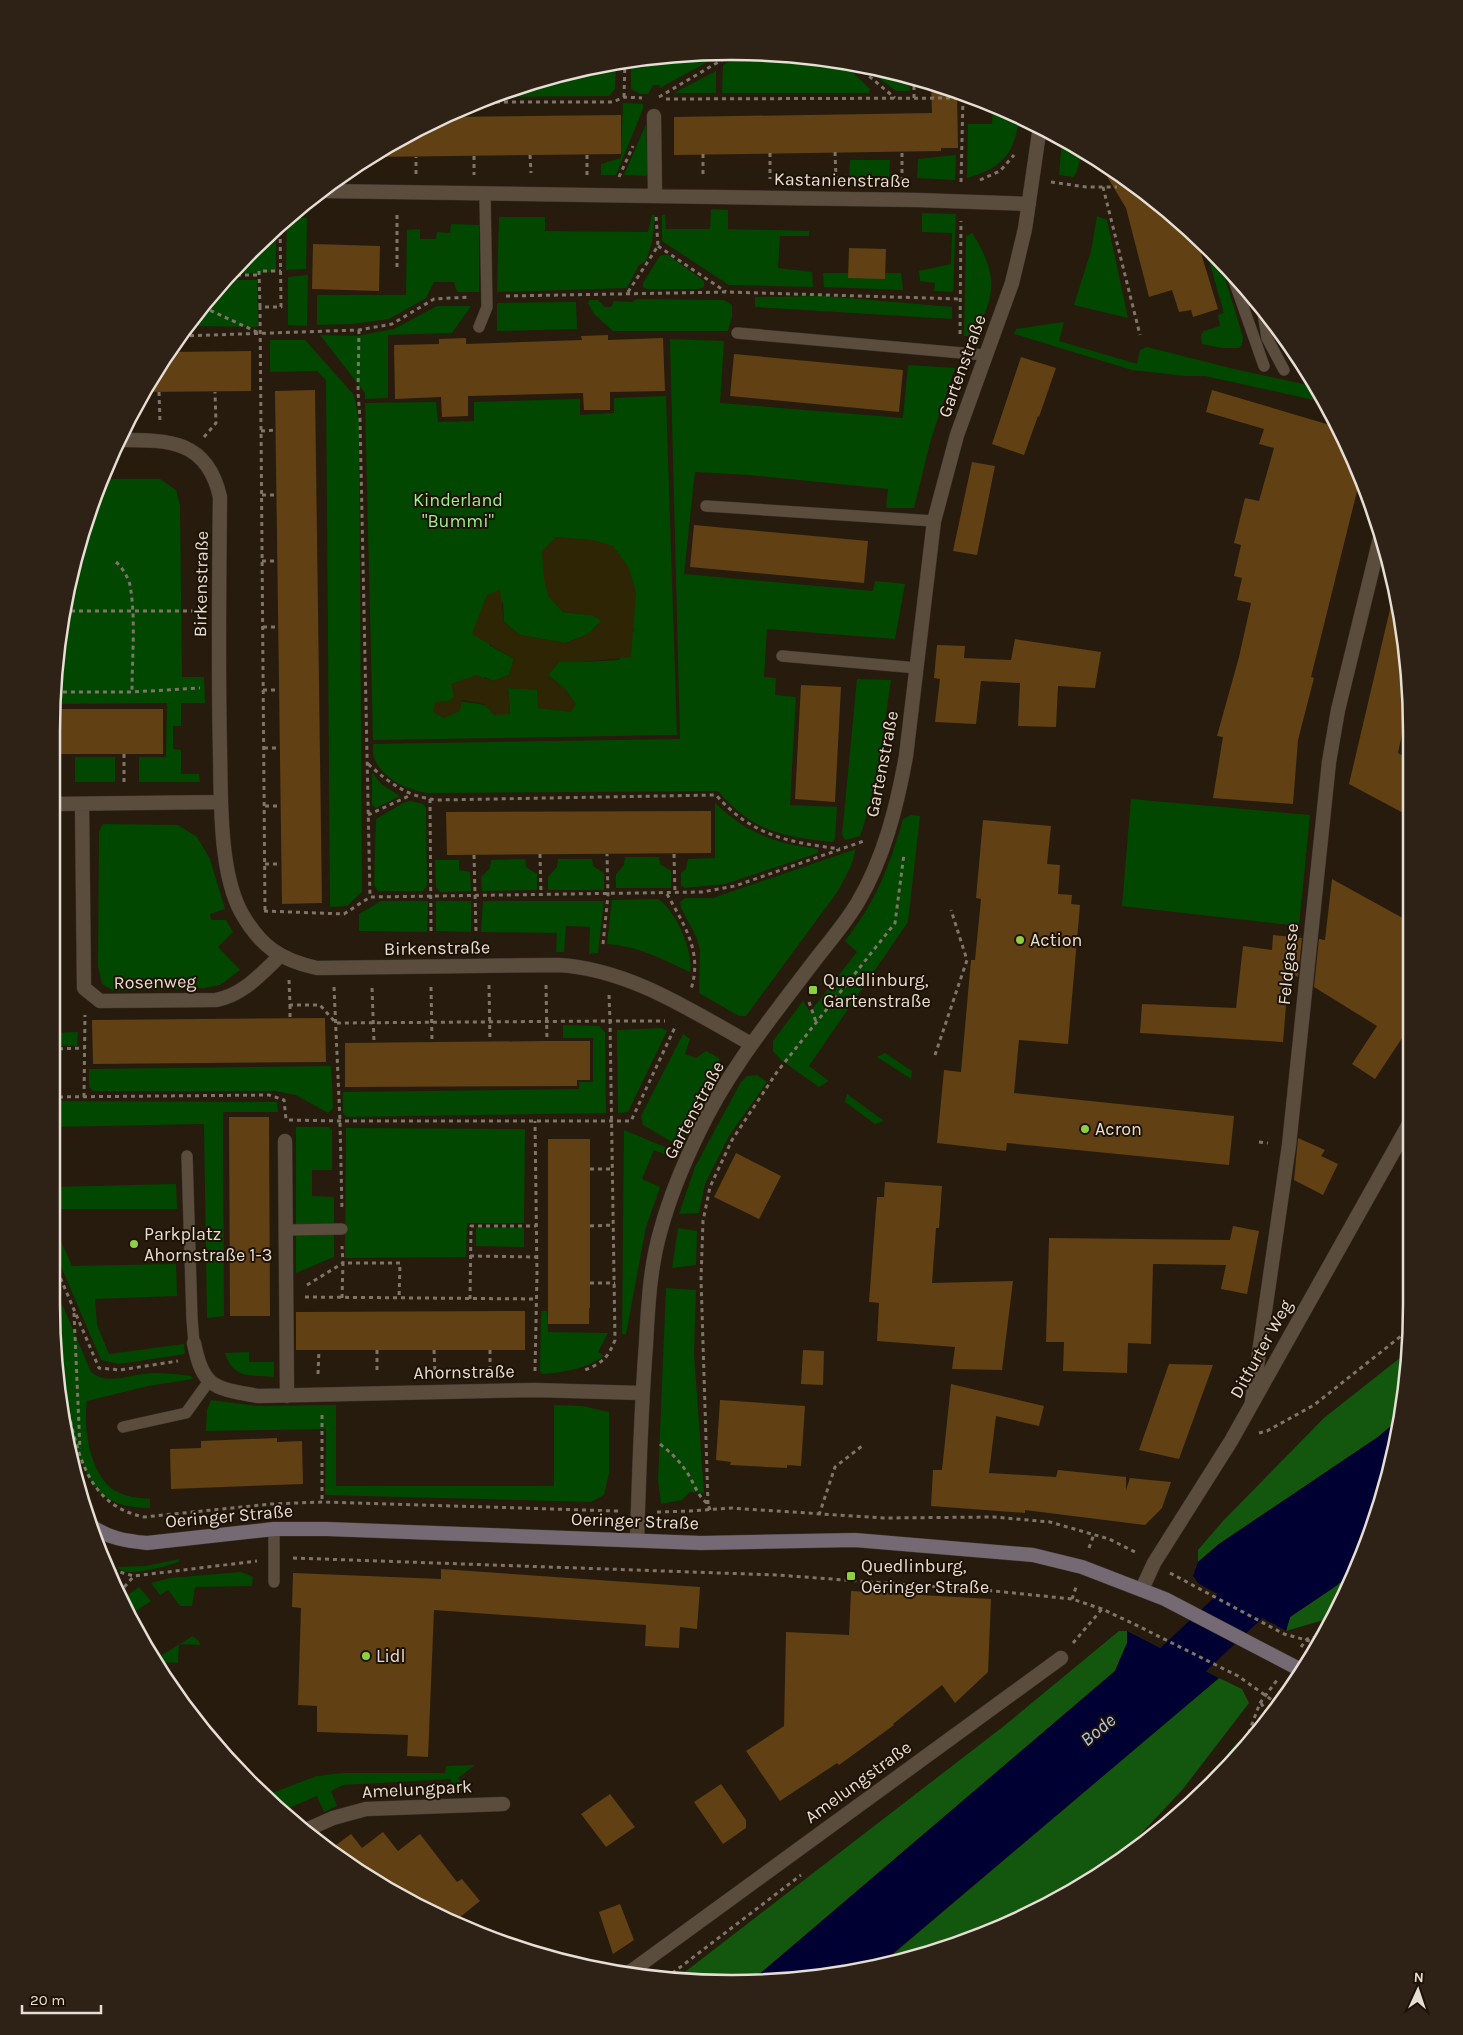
<svg xmlns="http://www.w3.org/2000/svg" width="1463" height="2035" font-family="Karla,sans-serif">
<style>
.green{fill:#024700;fill-rule:evenodd}
.forest{fill:#12570d}
.sand{fill:#2d2504}
.water{fill:#000132}
.pier{fill:#271b0d}
.lines{fill:none;stroke-linecap:round;stroke-linejoin:round}
.river{stroke:#000132;stroke-width:48}
.building{fill:#614013}
.service-casing{stroke:#3f352f;stroke-width:12}
.minor-casing{stroke:#3f352f;stroke-width:15}
.secondary-casing{stroke:#3f352f;stroke-width:15}
.path{stroke:#7e7468;stroke-width:3;stroke-dasharray:4 4;stroke-linecap:butt}
.service{stroke:#5b4d3e;stroke-width:11}
.minor{stroke:#5b4d3e;stroke-width:14}
.secondary{stroke:#756a74;stroke-width:14}
.poi-dot{fill:#8dce44;stroke:#1e1205;stroke-width:2}
.labels{text-anchor:middle;dominant-baseline:central;stroke-width:4;stroke-linejoin:round;paint-order:stroke}
.street-label{font-size:18px;fill:#e6ddd4;stroke:#1e1205}
.park-label{font-size:18px;fill:#9af292;stroke:#1e1205}
.poi-label{font-size:18px;fill:#e6ddd4;stroke:#1e1205;text-anchor:start}
.water-label{font-size:19px;font-style:italic;fill:#b0c6ee;stroke:#1e1205}
.rim{fill:none;stroke:#e6ddd4;stroke-width:2.5}
</style>
<rect width="100%" height="100%" fill="#271b0d"/>
<!-- green -->
<path class="green" d="M776,53L844,64L870,89L869,93H722L723,65L742,54Z
M720,55L660,88V85H653L648,94H640L631,89V60L643,57Z
M616,63L615,89L609,96L493,97L513,87Z
M873,69L909,75L910,91H896L871,72Z
M716,71V93H674Z
M623,103L643,104V109L616,175H601V164L621,158Z
M993,109H999L1019,117C1015,153 1003,168 967,178L968,124H992Z
M646,124L648,174L646,176L624,175Z
M1062,140L1082,152L1077,171L1073,177L1059,175Z
M956,155L955,180L917,178L918,159Z
M850,160H890L889,179L849,177Z
M711,209L728,210V229L809,231V236H780L778,268L812,272L813,287L729,285L662,241V215H665L666,229H710Z
M922,213L956,214L953,292L934,291L935,283L920,281L919,271L951,264L952,233L922,232Z
M652,215H655L652,242L646,261L639,265L627,288L497,292L499,217H545V231L648,232Z
M1097,216L1107,220L1128,318L1074,305L1091,251Z
M287,218H307L306,269L286,270Z
M451,224L479,225V292H457L454,282H434L426,298L389,319L352,324L317,325V295H406L407,230L420,229V239H436L437,232L450,233Z
M972,233C984,251 995,274 990,296C988,310 979,324 973,337L964,336L966,236Z
M265,238H276V272L229,274Z
M1205,247L1220,262L1243,337L1242,345L1239,348H1222L1202,344L1201,334L1204,331L1220,326L1218,315L1224,313Z
M662,255H668L704,281V287L698,289H647L643,287V283L659,257Z
M823,273H901L903,290L824,287Z
M308,275L307,326L288,325V277Z
M223,280H257L258,327L189,326Z
M824,296L952,307V319L755,307V297Z
M637,299L724,300L732,305V317L728,331H613L594,314L588,303L589,300H598L605,307H611L614,301L632,302Z
M576,302L577,329L497,331V303Z
M437,306H471L452,333L388,335V398L365,399V393L320,335L356,336L394,329Z
M1064,322L1059,341L1137,364L1140,350L1147,347L1230,368L1312,386L1323,402L1205,376H1185L1132,370L1014,334L1016,329Z
M670,339L724,341L720,403L903,418L908,365L955,368L931,439L914,508H886L888,489L750,475L695,472L684,574L873,591L875,581L905,584L895,639L767,629L764,677L776,678L775,695L796,697L790,805L837,807L835,838L833,842C782,837 752,831 718,791L428,793C408,791 384,779 375,760C372,755 373,749 373,744L680,739Z
M270,340H305L354,395L359,420L362,892L347,906L330,907L326,380L317,371L270,372Z
M666,396L677,735L373,740L365,403L436,402L438,422L474,421V402L580,399V415L614,413V398ZM544,566L634,629L619,660L583,662L559,661L548,675L566,690L508,688L510,713C481,703 466,700 435,702L449,701L485,677L493,681L509,675L514,659L489,645L503,601L504,622L520,635L565,643L589,634L602,620L591,615L563,612C547,595 545,589 544,566Z
M101,479H160L176,490L180,505L182,677H204L205,703H181V726H173V749L181,750V774H199L200,782H139V757H166L167,703L54,704L64,599Z
M857,679L891,680C883,732 878,786 860,836L845,840L842,835Z
M75,757H115V782H75Z
M372,772L381,784L400,796L376,808L372,805Z
M1131,799L1310,815L1299,926L1122,906Z
M411,801L423,804L426,808L427,886L423,891H378L374,885L376,819L405,802Z
M715,803C748,834 774,843 818,849V853L725,884L685,888L681,886V873L686,869L688,859L715,858Z
M911,815L920,816L908,922L809,1066L829,1081L819,1087L781,1060L773,1051V1041L803,1001L810,1012L857,952L845,941C876,901 889,868 903,819Z
M103,824L178,825L197,837L210,859L225,909L210,914L211,920H226L233,932L218,947L240,970L220,985L205,988L114,991L102,984L98,966L99,831Z
M856,849L851,866L838,891L746,1016H739L699,993L700,951L697,938L681,908L680,902L685,898H713Z
M625,857H659L660,864L671,871V888H616V874L624,865Z
M525,859L526,867L537,874V890L482,891L481,877L490,868L491,860Z
M558,859H592L593,866L604,873V890H548V877L557,867Z
M435,860H459V870L470,872L471,891L440,892L436,887Z
M658,899C675,909 694,952 690,972C662,959 638,946 607,944L612,900Z
M381,901H428L427,932L359,931V914Z
M436,901H471V932L436,931Z
M483,901H604L598,953L589,954L590,927L566,926L564,952H556L557,933L481,932Z
M563,1025L599,1026L605,1032L606,1113L347,1117L343,1113V1092L579,1089V1082H593V1038H563Z
M662,1028L667,1031L628,1112L618,1113L617,1030Z
M78,1032L77,1046L51,1045V1033Z
M683,1034L690,1039L685,1054L696,1058L706,1051L719,1058L720,1068L683,1138L674,1143L643,1125L641,1116Z
M885,1053L912,1071L911,1079L877,1057Z
M331,1066L333,1108L328,1113L296,1095L274,1091H93L89,1087V1069Z
M757,1075L767,1082L729,1136L705,1184L699,1213L679,1214L695,1167L741,1082L747,1076Z
M847,1094L884,1121L875,1124L845,1102Z
M51,1101L277,1102L278,1112H223L224,1316L207,1318L204,1124L51,1127Z
M296,1127H329L332,1130V1170H312V1196L334,1197V1257L296,1273Z
M346,1128L525,1129L524,1223H467L466,1257L345,1258Z
M624,1130L677,1152L673,1158L654,1150L642,1179L660,1187L646,1227L626,1334H622Z
M176,1184L177,1209H54L53,1223L72,1266L176,1264L177,1296L95,1299L97,1325L109,1354L184,1344L185,1354L119,1364L101,1360L51,1243V1187Z
M476,1228H524V1247L476,1246Z
M678,1228L697,1231L696,1265L672,1268Z
M51,1278L91,1372C107,1386 132,1374 152,1373C165,1373 178,1374 191,1376L193,1379L148,1386L87,1401C83,1427 90,1477 116,1491C127,1497 138,1498 150,1499V1508C131,1508 107,1504 95,1487C78,1464 73,1435 67,1407C58,1365 51,1321 51,1278Z
M666,1288L696,1290L694,1354L704,1493L690,1492L682,1500L661,1504L658,1481Z
M541,1311H547L548,1332L608,1333L598,1352L604,1356C585,1369 565,1372 542,1374L540,1371Z
M249,1352V1362H274V1377C250,1375 233,1379 225,1353Z
M211,1400L257,1406L336,1405V1486H554V1405L582,1406L609,1412V1473L604,1495L591,1502L325,1495L326,1429L206,1431L207,1410Z
M179,1559V1562C165,1566 126,1579 117,1567L146,1566Z
M241,1572L253,1577L252,1586L195,1587L192,1606H180L168,1590L160,1595L151,1583L170,1578Z
M139,1587L151,1601L130,1615L122,1599Z
M193,1636L199,1641L200,1645L179,1644L178,1663L161,1662L162,1655Z
M1240,1739L1242,1740C1225,1774 1188,1809 1157,1831L1205,1781Z
M475,1765L458,1778L468,1791L452,1796L451,1779L343,1785L331,1791L337,1806L324,1812L317,1796L280,1812L272,1793L317,1776L342,1773H445L446,1766Z"/>
<!-- forest -->
<path class="forest" d="M1410,1350L1399,1419L1378,1437L1219,1544L1198,1562V1550L1223,1521L1324,1418Z
M1354,1571L1341,1605L1334,1617L1286,1631L1290,1617L1336,1586Z
M1119,1631H1127V1643L1115,1671L755,1978H677L1004,1726Z
M1219,1678L1242,1689L1249,1703L1183,1789L1124,1852L1111,1864L1072,1892L992,1932L885,1961Z"/>
<!-- sand -->
<path class="sand" d="M556,537L593,540L613,546L629,568L636,593L631,657L583,662H559L548,675L566,690L576,704L571,712L538,708L537,690L508,688L510,714L494,715L484,704L462,700L460,711L444,718L433,712L435,702L449,701L454,697L451,684L476,675L493,681L509,675L514,659L472,634L487,595L500,590L504,622L520,635L565,643L589,634L601,621L591,615L563,612L548,596L544,579L542,551Z"/>
<!-- water -->
<path class="water" d="M1399,1419L1388,1480L1354,1571L1336,1586L1290,1617L1286,1631L1199,1584L1193,1576L1198,1562L1219,1544L1378,1437Z
M1127,1631L1219,1678L884,1961L821,1978H755L1115,1671L1127,1643Z"/>
<!-- pier -->
<path class="pier" d="M1193,1576L1199,1584L1286,1631L1284,1633L1197,1587L1191,1577Z
M1129,1629L1220,1676L1221,1679L1127,1631Z"/>
<g class="lines">
<!-- river -->
<path class="river" d="M1132,1702L1171,1671L1286,1563"/>
</g>
<!-- building -->
<path class="building" d="M931,83L957,93L958,148H941V151L674,155V117L932,113Z
M621,115V154L371,157L392,142L448,117Z
M1099,163L1146,192L1197,240L1218,309L1193,317L1191,310L1179,312L1172,290L1149,297L1126,208Z
M313,244L380,246L379,291L312,289Z
M849,248L886,249L885,279L848,278Z
M608,335V340L663,338L665,391L610,392V410H584L583,393L468,396V416L442,417L441,397L395,399L394,345L439,344V339L466,338V344L582,340L581,336Z
M251,351V391L142,392L171,352Z
M734,354L903,370L899,412L730,396Z
M1021,357L1056,368L1039,417L1038,416L1024,455L992,444Z
M315,390L322,903L282,904L275,391Z
M1212,390L1340,428L1360,479L1311,677L1314,678L1298,740L1293,804L1213,798L1223,737L1217,736L1239,657L1251,603L1237,600L1242,578L1234,576L1241,545L1234,543L1245,498L1259,501L1274,448L1259,444L1264,429L1206,412Z
M972,462L995,466L977,555L953,551Z
M694,525L868,541L864,583L690,567Z
M1395,588L1406,642V715L1398,753L1407,758V815L1349,784Z
M1015,639L1101,652L1095,688L1058,686L1056,727L1018,726L1020,683L981,681L976,724L935,722L940,679L934,678L937,645L965,646L964,658L1011,660Z
M801,685L841,687L835,802L795,799Z
M53,709H163V754H51Z
M711,811V853L447,855L446,812Z
M983,820L1051,826L1047,864L1060,865L1058,894L1072,895L1071,904L1080,905L1068,1044L1019,1040L1014,1093L1234,1116L1229,1165L1007,1143L1006,1151L937,1143L944,1070L961,1072L971,960H975L981,899L976,898Z
M1332,879L1408,921V1029L1375,1079L1352,1064L1377,1026L1314,987L1319,939L1325,940Z
M1273,935L1302,938L1298,977L1290,972L1287,993L1283,1042L1140,1033L1142,1004L1236,1008L1243,946L1272,950Z
M325,1018L326,1062L93,1064L92,1020Z
M547,1041H590V1080H577V1086L345,1087V1043Z
M229,1117H269L270,1316H230Z
M1298,1138L1325,1150L1321,1156L1338,1164L1323,1195L1294,1180Z
M548,1139H590V1308H589V1324H548Z
M736,1153L781,1176L759,1219L714,1197Z
M885,1182L942,1186L939,1228H936L932,1283L1013,1281L1002,1370L952,1369L955,1347L877,1341L879,1303L869,1302L877,1197H884Z
M1233,1226L1259,1231L1247,1294L1221,1289L1226,1265L1153,1264L1151,1344L1128,1343L1127,1373L1063,1371L1064,1342H1046L1049,1238L1230,1240Z
M525,1311V1350H296V1312Z
M803,1350L824,1351L823,1385L801,1384Z
M1169,1364L1213,1365L1179,1459L1139,1450Z
M951,1384L1044,1406L1039,1426L996,1416L989,1473L1056,1477L1058,1470L1126,1477V1490L1130,1478L1171,1482L1162,1508L1145,1525L1025,1510V1513L931,1506L933,1470H942Z
M720,1400L805,1406L801,1466L787,1465V1468L730,1465L731,1462L716,1460Z
M277,1438V1442L302,1441L303,1484L171,1489L170,1449L201,1448V1441Z
M441,1569L700,1587L697,1629L680,1627L679,1648L645,1646L646,1625L434,1610L428,1757L407,1756L408,1735L317,1732V1706L298,1705L301,1608L292,1607L293,1573L441,1579Z
M851,1591L991,1599L988,1672L955,1703L942,1685L893,1724L894,1725L839,1765L837,1763L780,1801L746,1751L784,1726L786,1632L849,1635Z
M721,1784L746,1820V1828L723,1844L694,1802Z
M610,1794L635,1827L606,1847L581,1814Z
M383,1832L398,1851L420,1834L457,1882L462,1879L480,1901L454,1922L431,1914L332,1848L351,1834L362,1848Z
M620,1904L634,1940L613,1954L599,1912Z"/>
<g class="lines">
<defs>
<path id="service" d="M1231,272L1264,366
M1263,313L1267,338L1284,370
M479,327L487,307L485,195
M737,333L985,355
M706,506L934,521
M782,656L917,668
M187,1156L192,1319L194,1343
M286,1230L342,1229
M123,1427L186,1413L209,1381
M274,1582V1529"/>
<path id="minor" d="M654,116L655,195
M324,191L918,200L1029,204
M118,440C168,440 207,439 220,497C219,582 218,667 220,751C221,798 219,871 241,912C260,946 280,960 317,968L558,965C629,969 690,1010 751,1044
M51,804L221,802
M82,804L84,988L100,1001L216,1000C243,995 261,974 280,956
M285,1141L287,1396
M194,1343C203,1389 215,1388 258,1396L534,1390L642,1393
M1252,1401L1289,1145L1329,762L1338,710L1381,534
M637,1540C639,1474 641,1409 646,1344C648,1306 650,1266 661,1229C670,1196 683,1165 698,1134C727,1072 771,1018 812,964C828,943 845,924 858,902C884,858 897,806 906,756L934,521L957,435L1012,283L1025,229L1040,126
M1142,1589L1154,1563L1231,1441L1409,1124
M306,1830L333,1818L366,1809L503,1804
M626,1975L1061,1658"/>
<path id="secondary" d="M90,1525C107,1538 126,1541 147,1543L274,1529H327L701,1543L855,1540L1033,1555L1082,1567L1165,1599L1301,1670"/>
</defs>
<!-- service casing -->
<use href="#service" class="service-casing"/>
<!-- minor casing -->
<use href="#minor" class="minor-casing"/>
<!-- secondary casing -->
<use href="#secondary" class="secondary-casing"/>
<!-- path -->
<path class="path" d="M857,66L895,98
M624,97L625,61
M659,97L732,54
M914,98V77
M666,99L970,98
M480,102H613L624,97L642,98
M835,152L836,179
M770,153V179
M703,154V178
M530,155L531,173
M587,155V177
M474,156V175
M416,174V157
M619,177L633,146
M980,180L1000,171L1014,155
M902,181V152
M961,182L963,98
M1051,182L1086,187H1117
M1103,187L1140,335
M658,246L726,292
M397,267V211
M229,275H259
M628,292L658,246L656,215
M506,296L727,292L960,299
M203,307L259,333
M260,307L259,271H281
M359,330L358,392L360,419L370,897
M960,334L961,221
M182,336L359,330L392,324L434,299L470,297
M159,392L160,422
M261,431L275,430
M204,437L216,423L215,392
M262,495H276
M262,561H277
M116,562C122,567 128,577 130,585C136,619 132,657 132,692
M63,611H199
M263,627H278
M263,690H279
M55,692H132L200,688
M264,748H280
M58,754V783
M124,754V783
M368,764C391,784 406,796 437,800L716,795C752,836 788,842 840,849
M430,799L431,932
M265,806H280
M368,815L411,795
M540,854L541,895
M674,854L675,894
M474,855L476,932
M265,864H281
M667,894C684,925 703,952 691,989
M265,910L260,307H281L280,223
M264,911L344,914L370,897L702,892L735,886L864,841
M603,944L608,895L607,854
M289,980L290,1005H320L336,1023L610,1021L615,1340C608,1358 602,1363 585,1370
M489,985L490,1041
M546,985L547,1041
M334,987L340,1121L342,1210
M431,987L432,1042
M372,988L374,1042
M609,995L610,1021H665
M809,1002L816,1022
M290,1005V1018
M51,1049L85,1048
M935,1055L967,960L951,910
M51,1097L269,1095L284,1100L286,1119
M84,1097L85,1015
M289,1120L340,1121H631L676,1025
M1259,1142L1268,1143
M590,1169H613
M590,1226L614,1225
M51,1256L99,1368L120,1370L178,1361
M470,1256L536,1257
M590,1283H615
M307,1285L343,1263L342,1246
M305,1297L536,1299
M342,1298L343,1263H400L399,1299
M470,1299L471,1226H536
M74,1313L80,1449
M377,1350V1374
M434,1350L435,1373
M490,1350V1372
M535,1371L537,1274L535,1121
M318,1374L319,1350
M63,1390C77,1443 81,1504 144,1517L271,1504L322,1502L618,1511
M322,1415V1502
M1259,1433L1267,1431L1314,1405L1410,1329
M660,1444C670,1452 679,1460 686,1471C694,1482 697,1496 708,1504L710,1510
M708,1504L701,1279L703,1221L710,1187L732,1140L777,1072L895,923L904,854
M657,1512L690,1511L731,1508L883,1518L994,1517L1050,1522L1109,1539L1137,1553
M819,1515L835,1467L862,1446
M1089,1548L1094,1534
M293,1558L777,1575L994,1591L1072,1599L1102,1609L1134,1624L1238,1676L1279,1705
M105,1568L134,1576L257,1561
M1170,1573L1284,1634L1317,1643
M119,1593L133,1577
M1072,1599L1076,1587
M1073,1643L1102,1609
M1301,1647L1307,1639L1322,1636
M1261,1703L1270,1719
M1243,1748L1260,1703L1277,1680
M666,1978L801,1875"/>
<!-- service -->
<use href="#service" class="service"/>
<!-- minor -->
<use href="#minor" class="minor"/>
<!-- secondary -->
<use href="#secondary" class="secondary"/>
</g>
<!-- markers -->
<g class="poi-dot">
<circle cx="1020" cy="940" r="5"/>
<rect x="808" y="985" width="10" height="10" rx="2.5"/>
<circle cx="1085" cy="1129" r="5"/>
<circle cx="134" cy="1244" r="5"/>
<rect x="846" y="1571" width="10" height="10" rx="2.5"/>
<circle cx="366" cy="1656" r="5"/>
</g>
<g class="labels">
<!-- street labels -->
<g class="street-label">
<text transform="translate(842 180) rotate(1)">Kastanienstraße</text>
<text transform="translate(962 366) rotate(-70)">Gartenstraße</text>
<text transform="translate(201 584) rotate(-89)">Birkenstraße</text>
<text transform="translate(882 764) rotate(-79)">Gartenstraße</text>
<text transform="translate(437 948) rotate(-1)">Birkenstraße</text>
<text transform="translate(1288 964) rotate(-84)">Feldgasse</text>
<text transform="translate(155 982) rotate(-1)">Rosenweg</text>
<text transform="translate(694 1110) rotate(-62)">Gartenstraße</text>
<text transform="translate(1261 1349) rotate(-61)">Ditfurter Weg</text>
<text transform="translate(464 1372) rotate(-1)">Ahornstraße</text>
<text transform="translate(229 1516) rotate(-5)">Oeringer Straße</text>
<text transform="translate(635 1521) rotate(2)">Oeringer Straße</text>
<text transform="translate(858 1782) rotate(-36)">Amelungstraße</text>
<text transform="translate(417 1789) rotate(-3)">Amelungpark</text>
</g>
<!-- park labels -->
<g class="park-label">
<text x="458" y="500">Kinderland<tspan x="458" dy="21">"Bummi"</tspan></text>
</g>
<!-- poi labels -->
<g class="poi-label">
<text x="1030" y="940">Action</text>
<text x="823" y="980">Quedlinburg,<tspan x="823" dy="21">Gartenstraße</tspan></text>
<text x="1095" y="1129">Acron</text>
<text x="144" y="1234">Parkplatz<tspan x="144" dy="21">Ahornstraße 1-3</tspan></text>
<text x="861" y="1566">Quedlinburg,<tspan x="861" dy="21">Oeringer Straße</tspan></text>
<text x="376" y="1656">Lidl</text>
</g>
<!-- water labels -->
<g class="water-label">
<text transform="translate(1098 1730) rotate(-39)">Bode</text>
</g>
</g>
<!-- crop -->
<path d="M0 0H1463V2035H0ZM731 60H732A671 671 0 0 1 1403 731V1304A671 671 0 0 1 732 1975H731A671 671 0 0 1 60 1304V731A671 671 0 0 1 731 60Z" fill="#2e2216" fill-rule="evenodd"/>
<path class="rim" d="M731 60H732A671 671 0 0 1 1403 731V1304A671 671 0 0 1 732 1975H731A671 671 0 0 1 60 1304V731A671 671 0 0 1 731 60Z"/>
<!-- north arrow -->
<g transform="translate(1418 1990) rotate(3)" stroke="#1e1205" stroke-width="4" paint-order="stroke">
<path d="M0-4L9 19L0 12L-9 19Z" fill="#e6ddd4"/>
<text y="-8" font-size="14" font-weight="bold" text-anchor="middle" fill="#e6ddd4">N</text>
</g>
<!-- scale -->
<path d="M22 2005v8h79v-8" fill="none" stroke="#e6ddd4" stroke-width="2.5"/>
<text x="30" y="2005" font-size="15" fill="#e6ddd4" stroke="#1e1205" stroke-width="4" paint-order="stroke">20 m</text>
</svg>
